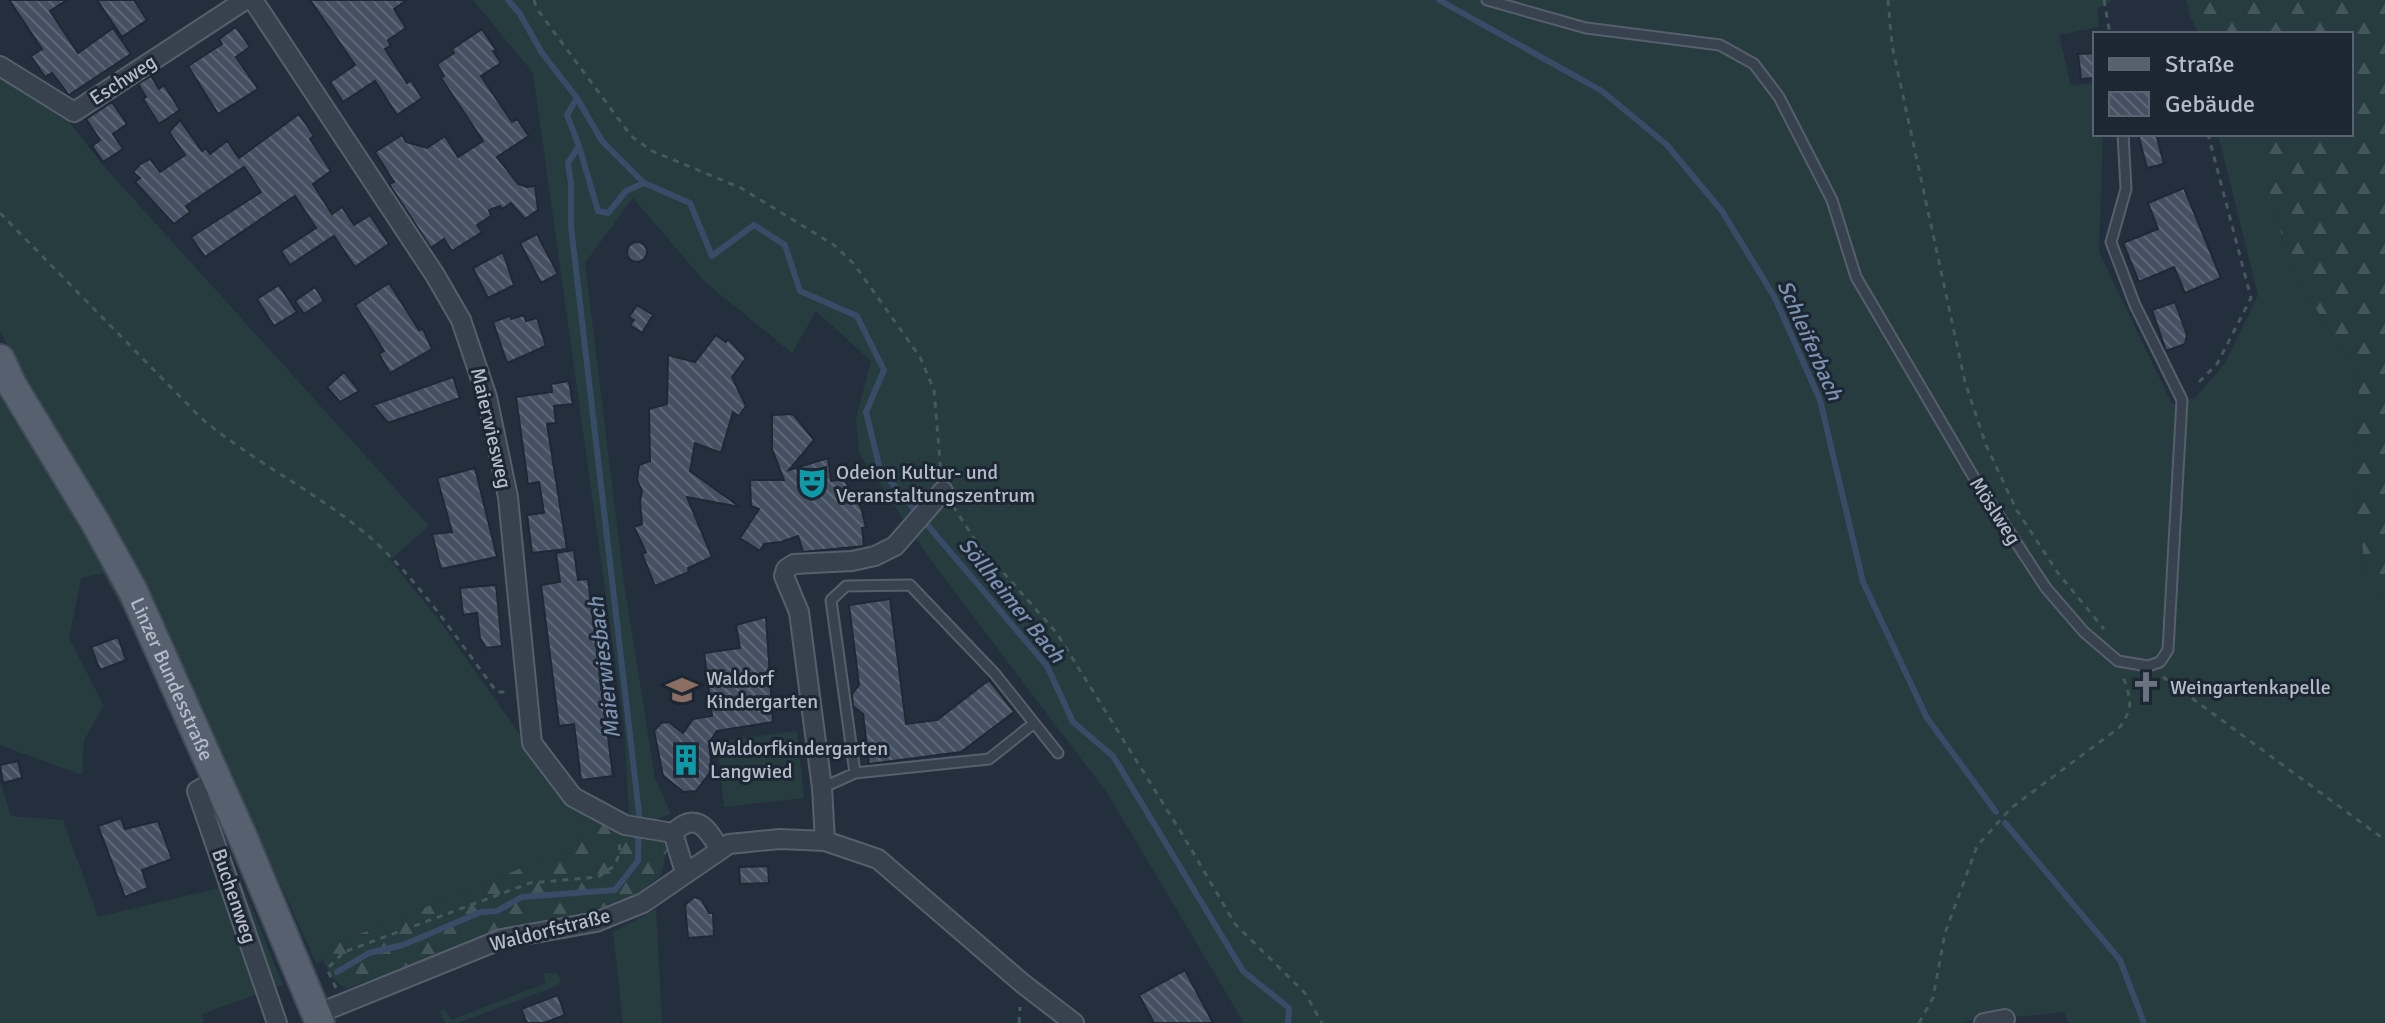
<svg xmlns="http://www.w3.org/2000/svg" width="2385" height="1023" font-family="Signika,sans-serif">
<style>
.grass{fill:#263c3f}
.forest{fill:url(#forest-firs)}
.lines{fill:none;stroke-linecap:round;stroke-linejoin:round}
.stream{stroke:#394c67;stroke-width:6}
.building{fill:url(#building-back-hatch);stroke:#1f2835;stroke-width:2}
.service-casing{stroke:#565f6c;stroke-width:13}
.minor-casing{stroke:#565f6c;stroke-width:22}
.primary-casing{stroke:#414a57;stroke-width:32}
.path{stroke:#44595c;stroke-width:3;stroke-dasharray:6 6;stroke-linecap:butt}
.service{stroke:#38414e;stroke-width:9}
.minor{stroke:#38414e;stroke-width:18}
.primary{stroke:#56606e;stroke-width:28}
.labels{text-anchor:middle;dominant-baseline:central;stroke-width:6;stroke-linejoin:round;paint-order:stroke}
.street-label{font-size:20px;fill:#b4bcc9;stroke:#1d2633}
.poi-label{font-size:20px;fill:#b4bcc9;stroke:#1d2633;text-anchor:start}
.water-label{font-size:22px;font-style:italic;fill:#7c92b1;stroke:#1d2633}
</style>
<defs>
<pattern id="forest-firs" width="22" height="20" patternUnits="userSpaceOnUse" patternTransform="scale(2)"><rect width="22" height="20" fill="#263c3f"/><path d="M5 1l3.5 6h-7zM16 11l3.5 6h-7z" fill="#435659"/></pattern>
<pattern id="building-back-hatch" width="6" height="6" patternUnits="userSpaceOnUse" patternTransform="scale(2)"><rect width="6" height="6" fill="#455162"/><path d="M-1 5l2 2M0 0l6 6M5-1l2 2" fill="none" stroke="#5d6877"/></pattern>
</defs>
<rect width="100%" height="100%" fill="#242f3e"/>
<!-- grass -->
<path class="grass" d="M473,0H2113L2097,9L2099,27L2059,35L2071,86L2094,83L2095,87V134H2103L2099,252L2172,404L2195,398L2225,363L2258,295L2218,134H2254L2291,270L2360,377L2352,480L2367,578L2385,601V1023H2068L2064,1012L2018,1017L1997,1015L1961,1023H1244L1107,793L930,559L859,453L856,418L871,361L816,311L792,353L705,282L633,198L585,263L624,583L655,778L671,814L630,829L624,725L533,73Z
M0,77L68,120L101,163L429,526L390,560L439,620L567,801L583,812L578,845L330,946L323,960L316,963L141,575L19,371L0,330Z
M0,385L111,570L153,664L103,573L81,578L69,638L104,706L84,740L82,775L0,745Z
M797,731L804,798L724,807L717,741Z
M0,781L11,816L63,820L98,917L219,888L205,816L223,837L283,985L202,1014L204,1023H0Z
M656,909L662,1023H623L613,932Z
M543,973H557L561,980L557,986L458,1023H445L440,1012L445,1009L451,1020L546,983Z"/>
<!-- forest -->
<path class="forest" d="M2186,0H2385V601L2367,578L2352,480L2360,377L2291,270L2254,134H2351V34H2199L2191,18Z
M583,812L652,822L667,850L661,875L643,891L586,914L506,928L346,989L332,976L323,960L330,946L578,845Z"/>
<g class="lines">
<!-- stream -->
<path class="stream" d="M508,0L520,14L542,53L577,98L602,141L644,183L690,203L712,256L754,225L785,245L800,291L857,316L884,370L866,412L880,469L1047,666L1073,722L1113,756L1243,971L1289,1008L1288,1023
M1439,0L1602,91L1667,145L1722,211L1775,298L1820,400L1863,582L1927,718L1996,812
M577,98L567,115L579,146L598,211L608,213L626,191L644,183
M2005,823L2120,960L2144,1023
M337,972L369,953L403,945L481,912L497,911L522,897L615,890L638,861L639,813L571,226V183L568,163L579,146"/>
</g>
<!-- building -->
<path class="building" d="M9,0H67L50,11L78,53L113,28L131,54L69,95L52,73L45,77L31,56L42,49Z
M97,0H134L147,20L122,37Z
M310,0H407L394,9L406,28L388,40L391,46L385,49L407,83L411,80L422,98L397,115L375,81L343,102L330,82L355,65Z
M236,27L250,47L236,57L258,89L218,114L188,66L222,44L219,39Z
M482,29L496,50L493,51L501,63L481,76L512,122L517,119L529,136L497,157L518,184L527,187L535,186L538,210L525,219L511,203L502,209L500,206L489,210L491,216L477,225L482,232L452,251L444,239L431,248L389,184L394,182L375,152L402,135L406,142L427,148L445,136L458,157L483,141L441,78L444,76L437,64L454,53L452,49Z
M2095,53V78L2081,79L2078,54Z
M151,76L159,89L164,85L180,110L159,124L143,99L146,97L138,84Z
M112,102L127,124L113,134L123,149L103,162L92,146L100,140L86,119Z
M299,114L314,136L310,139L331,171L313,184L332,214L342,207L354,225L370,215L389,244L355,267L334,236L290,265L281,251L316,228L295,196L205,257L191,237L261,192L244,167L186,206L190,212L174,224L135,182L140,178L133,172L140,164L150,159L160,172L185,155L169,132L180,120L202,151L206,148L210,154L227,141L239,158Z
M2138,134H2156L2164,164L2147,168Z
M2184,188L2221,278L2185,293L2174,267L2139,282L2123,243L2158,229L2148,203Z
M537,234L558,274L541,283L520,243Z
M627 252a10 10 0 1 1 20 0a10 10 0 1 1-20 0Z
M503,252L514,285L488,298L473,268Z
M389,283L419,330L423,329L432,349L390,373L379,354L384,351L355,305Z
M279,285L297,312L274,326L257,299Z
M315,287L324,301L304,314L295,301Z
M2175,302L2187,335L2185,344L2166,351L2152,310Z
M637,305L653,315L642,333L630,325L634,320L629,317Z
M524,315L526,321L537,318L546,346L507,363L493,322L510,316L511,319Z
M716,335L726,342L728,339L746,358L732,377L746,406L739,416L733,412L721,453L695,443L690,471L740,507L687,497L712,557L688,568L689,572L655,586L642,554L646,552L634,527L642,524L640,501L642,491L637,480L639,465L650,461L649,409L667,404L668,355L695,362Z
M344,372L359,391L340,402L327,387Z
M453,377L460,398L388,423L373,405Z
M569,381L573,404L554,406L556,423L547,424L567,549L532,553L527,515L544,513L539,482L528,484L516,397L552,392L551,384Z
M793,414L814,440L789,470L828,458L831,481L844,479L861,508L866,527L862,528L864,546L803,552L798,536L781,542L764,544L760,551L740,538L759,509L751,506L750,480H784L772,449V415Z
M475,468L497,557L441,569L432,534L452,532L437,478Z
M574,550L578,580L588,579L613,776L581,780L574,724L559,726L541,585L560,582L556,553Z
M496,585L502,646L486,648L480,638L477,613L463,615L460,588Z
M890,599L906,724L937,720L989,680L1014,712L961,752L869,764L863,714L853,706L852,694L859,685L849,605Z
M766,617L773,722L717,731L709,743L712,770L696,791L684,792L663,776L654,731L661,723L669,722L683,733L693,719L712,716L704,653L740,648L736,625Z
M118,637L126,660L100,670L91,647Z
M18,761L22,778L3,783L0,765Z
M121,818L125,829L158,821L172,859L142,870L148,888L125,897L98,826Z
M768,866L769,883L740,884L739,867Z
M694,897L701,899L709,913H713L714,936L688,938L685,905Z
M1185,970L1213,1023H1154L1139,995Z
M558,995L565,1015L544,1023H527L521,1009Z"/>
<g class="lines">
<defs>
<path id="service" d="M1487,0L1586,28L1720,45L1754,64L1779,97L1832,200L1856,277L1976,481L2046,588L2084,632L2118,661L2148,666L2160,662L2168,650L2182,400L2135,305L2111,242L2126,189L2123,134
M855,773L831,600L846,586L910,585L995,674L1058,753
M822,788L855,773L989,759L1033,724"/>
<path id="minor" d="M253,0L435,275L461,320L487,397L508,497L532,743L573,797L625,825L673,833
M0,66L74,112L245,0
M217,780L197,791L277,1023
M673,833C696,811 706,827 720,849
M673,833L685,872
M825,841L822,788L799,612L784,576L786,569L794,564L852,561L875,556L895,546L943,491
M317,1014L502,939L596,922L643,903L729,844L780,839L825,841L878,859L1022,983L1074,1023
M1984,1023L2005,1019"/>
<g id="primary">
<path id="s1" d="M0,359L12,385L95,522L133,591L244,840L320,1023"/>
</g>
</defs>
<!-- service casing -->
<use href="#service" class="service-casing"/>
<!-- minor casing -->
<use href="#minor" class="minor-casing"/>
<!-- primary casing -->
<use href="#primary" class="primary-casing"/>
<!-- path -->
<path class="path" d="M534,0L537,9L631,136L652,151L741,188L834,245L854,264L920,357L934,390L941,473
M1888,0L1892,45L1965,382L1986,445L2016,509L2058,573L2104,629
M2104,0L2110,34
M0,213L200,417C248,458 305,486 355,525C413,570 453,634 497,692H508
M2199,382L2217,364L2251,298L2208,134
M953,506L977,543L1056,632L1184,837L1235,924L1305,993L1322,1023
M2163,677L2385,840
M336,988L327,969L344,952L530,883L598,877L614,866L620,853L619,843
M1019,1023L1020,1007
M1919,1023L1933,998L1945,933L1977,846L2011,808L2120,727C2134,706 2131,700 2123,676"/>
<!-- service -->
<use href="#service" class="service"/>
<!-- minor -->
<use href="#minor" class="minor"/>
<!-- primary -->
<use href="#primary" class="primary"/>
</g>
<!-- icons -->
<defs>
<symbol id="theatre-bare" viewBox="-9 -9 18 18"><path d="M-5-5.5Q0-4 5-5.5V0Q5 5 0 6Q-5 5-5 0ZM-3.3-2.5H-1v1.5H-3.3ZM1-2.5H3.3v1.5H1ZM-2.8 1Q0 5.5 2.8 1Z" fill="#0f9aa8" stroke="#1d2633" stroke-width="2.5" paint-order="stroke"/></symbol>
<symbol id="church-bare" viewBox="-9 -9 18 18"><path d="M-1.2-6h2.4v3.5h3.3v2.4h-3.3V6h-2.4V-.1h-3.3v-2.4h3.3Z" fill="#6b7280" stroke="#1d2633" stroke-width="2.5" paint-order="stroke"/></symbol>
<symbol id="school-bare" viewBox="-9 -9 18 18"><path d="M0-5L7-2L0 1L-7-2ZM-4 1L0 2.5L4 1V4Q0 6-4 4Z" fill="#8d6e63" stroke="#1d2633" stroke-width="2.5" paint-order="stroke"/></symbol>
<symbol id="building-bare" viewBox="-9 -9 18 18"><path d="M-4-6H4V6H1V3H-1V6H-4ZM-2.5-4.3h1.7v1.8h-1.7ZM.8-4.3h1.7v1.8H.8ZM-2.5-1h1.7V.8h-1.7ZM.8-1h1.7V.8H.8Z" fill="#0f9aa8" stroke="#1d2633" stroke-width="2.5" paint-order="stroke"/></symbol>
</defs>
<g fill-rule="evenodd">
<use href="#theatre-bare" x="790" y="461" width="44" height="44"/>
<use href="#church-bare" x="2124" y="665" width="44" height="44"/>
<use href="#school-bare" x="660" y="668" width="44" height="44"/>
<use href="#building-bare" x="664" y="738" width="44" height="44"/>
</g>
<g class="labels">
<!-- street labels -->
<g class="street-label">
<text transform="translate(123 80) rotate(-33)">Eschweg</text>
<text transform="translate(491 428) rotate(77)">Maierwiesweg</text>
<text transform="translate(1995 511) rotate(57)">Möslweg</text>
<text stroke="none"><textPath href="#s1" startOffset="364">Linzer Bundesstraße</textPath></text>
<text transform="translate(234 896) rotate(71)">Buchenweg</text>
<text transform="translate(550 930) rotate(-14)">Waldorfstraße</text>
</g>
<!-- poi labels -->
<g class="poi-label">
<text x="836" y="472">Odeion Kultur- und<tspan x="836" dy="23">Veranstaltungszentrum</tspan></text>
<text x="706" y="678">Waldorf<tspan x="706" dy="23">Kindergarten</tspan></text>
<text x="2170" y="687">Weingartenkapelle</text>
<text x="710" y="748">Waldorfkindergarten<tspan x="710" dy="23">Langwied</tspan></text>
</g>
<!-- water labels -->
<g class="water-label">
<text transform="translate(1810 340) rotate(66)">Schleiferbach</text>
<text transform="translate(1012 600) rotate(51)">Söllheimer Bach</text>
<text transform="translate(604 668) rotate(-97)">Maierwiesbach</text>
</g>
</g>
<!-- legend -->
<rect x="2093" y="32" width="260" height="104" fill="#1d2633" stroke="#59626f" stroke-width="2"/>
<rect x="2109" y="58" width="40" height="12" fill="#56606e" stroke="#59626f" stroke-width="2"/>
<text x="2165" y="72" font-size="24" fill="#b4bcc9">Straße</text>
<rect x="2109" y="92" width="40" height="24" fill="url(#building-back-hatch)" stroke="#59626f" stroke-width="2"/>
<text x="2165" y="112" font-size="24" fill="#b4bcc9">Gebäude</text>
</svg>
